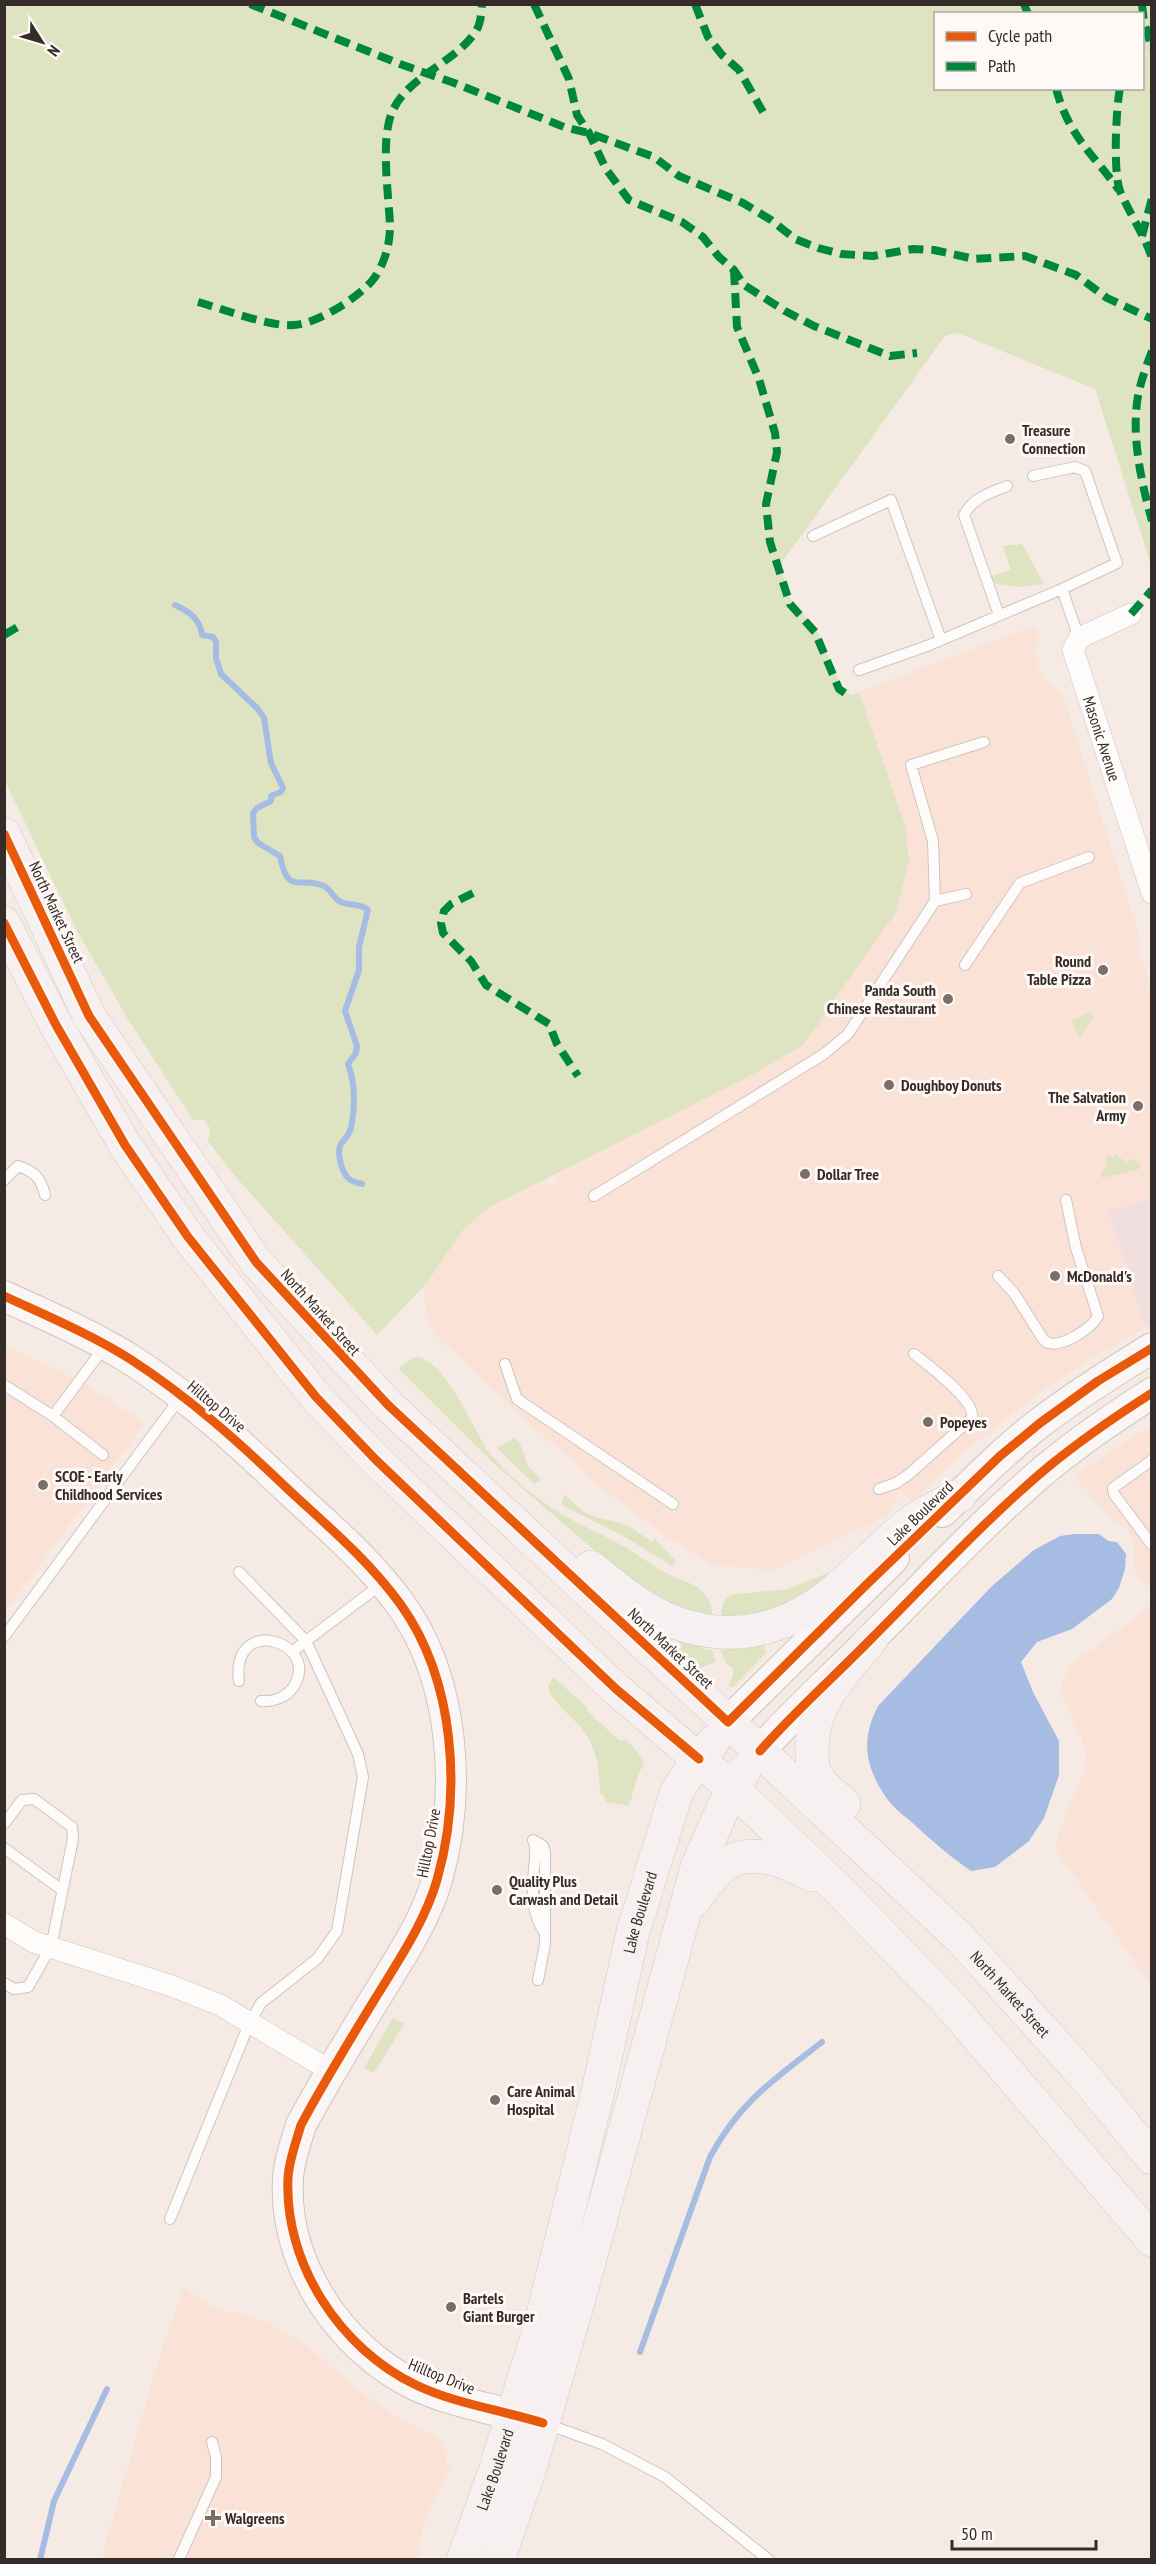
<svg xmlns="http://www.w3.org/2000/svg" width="1156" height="2564" font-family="'PT Sans Narrow',sans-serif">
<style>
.built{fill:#fae3d6}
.industrial{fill:#f1dedf}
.green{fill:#dee3c2;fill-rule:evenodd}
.water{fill:#a6bce3}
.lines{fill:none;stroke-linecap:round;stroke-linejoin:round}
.stream{stroke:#a6bce3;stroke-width:6}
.lane-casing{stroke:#cec4bf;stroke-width:12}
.street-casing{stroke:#cec4bf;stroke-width:22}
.secondary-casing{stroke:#cec4bf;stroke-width:32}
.primary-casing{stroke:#d0cac6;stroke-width:34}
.lane{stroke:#fefcfb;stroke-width:10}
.street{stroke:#fefcfb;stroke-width:21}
.secondary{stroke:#faf6f6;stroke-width:30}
.primary{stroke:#f7f0f1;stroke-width:33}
.quiet{stroke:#00873e;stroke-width:8;stroke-dasharray:15 8;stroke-linecap:butt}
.cycleway-casing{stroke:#fef9f6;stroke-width:13}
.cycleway{stroke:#e8590c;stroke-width:9}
.poi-dot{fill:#796e69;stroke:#fef9f6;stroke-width:2}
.labels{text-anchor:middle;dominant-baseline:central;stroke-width:6;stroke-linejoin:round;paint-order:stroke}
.poi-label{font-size:16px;font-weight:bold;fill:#362c27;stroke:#fef9f6;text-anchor:start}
.street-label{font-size:16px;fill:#362c27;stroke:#fef9f6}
</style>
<rect width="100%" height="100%" fill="#f6eae4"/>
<!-- built -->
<path class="built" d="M1033,626L1040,636L1036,646L1037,665L1047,682L1058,690L1064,698L1136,926L1140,940L1135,941L1151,985L1149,991L1152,996L1151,1198L1108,1213L1146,1328L1094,1357L1035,1396L969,1448L912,1501L902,1491L886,1516L775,1570L711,1565L659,1532L581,1472L582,1469L532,1426L436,1336L426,1315L424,1296L427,1283L461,1232L488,1208L544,1180L549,1186L558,1181L557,1174L730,1086L803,1045L895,914L909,861L906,828L859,692Z
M5,1346L79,1380L130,1413L144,1425L5,1612Z
M1151,1425V1587L1137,1578L1135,1572L1134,1543L1128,1529L1110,1517L1073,1476Z
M1151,1606V1985L1055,1849L1060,1829L1088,1761L1081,1737L1060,1692L1064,1679L1070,1665Z
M184,2288L223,2312H237L269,2323L309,2347L356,2389L394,2415L438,2438L444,2448L447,2463L452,2464L431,2507L422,2532L417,2559L103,2560L105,2545L162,2348Z"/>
<!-- industrial -->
<path class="industrial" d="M1151,1198L1152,1325L1146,1328L1108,1212Z"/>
<!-- green -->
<path class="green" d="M4,5H1151V565L1095,389L958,333L945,336L780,565L789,597L817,630L842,689L851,695L859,692L906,828L909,861L895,914L820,1020L821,1021L803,1045L750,1076L488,1208L462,1231L427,1283L377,1335L228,1168L208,1141L210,1128L204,1120H193L126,1016L76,929L5,781ZM936,14H1142V88H936Z
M1022,544L1044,584L1021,587L996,584L992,580V576L1011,570L1003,546Z
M1089,1013L1094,1017L1079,1038L1071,1020Z
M1115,1154L1128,1163L1132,1158L1141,1165L1137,1170L1102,1178L1101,1172L1107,1167L1105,1159L1108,1155L1113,1157Z
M415,1357C443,1355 474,1430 488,1451C501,1469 520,1485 538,1498C565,1519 596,1531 625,1547C640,1556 653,1566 668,1574C679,1580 691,1582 701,1590C708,1596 712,1605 712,1614L709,1616L678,1607L642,1587L595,1551L492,1462L398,1368Z
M514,1438L520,1444L528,1466L541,1480L534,1484L497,1448Z
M565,1494C591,1524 597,1514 628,1526C637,1530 644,1538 653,1542V1537L676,1561L672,1566L625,1537L567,1508L561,1503Z
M833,1571L803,1596L765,1613L724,1617L721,1614L724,1601L730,1595L788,1589Z
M678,1636L704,1649L712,1650L716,1662L700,1668L680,1650L682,1645L676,1640Z
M769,1642L764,1647L766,1653L733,1687L728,1686L733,1676V1668L727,1665L720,1650Z
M553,1677L587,1707V1711L619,1740H627L639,1754L644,1765L639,1772L629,1806L606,1802L603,1794H600C599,1766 597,1743 576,1722C567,1713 558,1705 550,1694L548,1686Z
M393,2018L404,2024L374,2073L364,2068Z"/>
<!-- water -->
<path class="water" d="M1074,1534H1099L1108,1541L1117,1542L1126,1554L1125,1569L1119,1588L1112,1599L1072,1629L1037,1642L1021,1662L1033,1692L1059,1741V1775L1044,1818L1029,1841L995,1867L971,1871C952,1858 936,1844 918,1828C909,1819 895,1810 888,1800C865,1768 860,1741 878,1706L991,1587L1034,1550L1060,1536Z"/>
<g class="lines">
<!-- stream -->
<path class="stream" d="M175,605C190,612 200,619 202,635L213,637L216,642V658L221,674L258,709L264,718L271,763L283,788L281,792L271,796V801L257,808L253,813L254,837L258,843L280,856C288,897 299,875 324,886C332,890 333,899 341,902C350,906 360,903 368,910L359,947V970L345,1011L357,1046L356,1053L348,1064C356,1085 355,1107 351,1128C349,1136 345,1138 341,1144C336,1152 342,1173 349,1179C352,1181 358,1183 362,1184
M640,2352L710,2157C739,2102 775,2079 822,2042
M40,2560L54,2501L107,2389"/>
<defs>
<path id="lane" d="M1033,476L1075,467L1085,471L1117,563L1062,589
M813,536L891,500L941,640
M999,615L964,515C973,498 989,493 1007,486
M859,670L927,646L1062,589L1079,638
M935,901L966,894
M965,965L1020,883L1089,857
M4,1180L18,1166C35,1172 41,1178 45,1195
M594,1196L824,1054L848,1034L935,901L933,841L911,765L984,742
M998,1276L1014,1293L1043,1339L1048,1343C1063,1347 1091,1329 1098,1316L1076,1248L1066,1200
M505,1364L517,1399L673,1504
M4,1385L53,1416L105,1346
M53,1416L103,1455
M1152,1460L1113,1488L1114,1494L1152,1545
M879,1489L896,1483L908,1475L972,1418C976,1400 928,1365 914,1354
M239,1572L306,1641L292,1652
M4,1637L180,1398
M239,1681C230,1614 321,1641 294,1686C287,1697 274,1702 261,1701
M4,1824L22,1800L34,1799L72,1827L73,1839L51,1947L28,1987L14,1989L4,1983
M533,1840L543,1846L545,1852V1944L538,1980
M533,1840C537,1849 535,1858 534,1868C532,1891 531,1912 544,1932
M4,1848L62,1890
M170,2219L249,2024L261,2003L317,1959L337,1931L363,1777L358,1754L306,1641L383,1583
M546,2424L602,2444L665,2477L769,2560
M179,2559L216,2477V2457L212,2442"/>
<g id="street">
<path id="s1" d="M1131,614L1079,638L1073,650L1152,893"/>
<path d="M4,1924L34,1942L169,1985L220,2005L331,2071"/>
</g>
<path id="secondary" d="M4,1296C47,1316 90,1334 130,1359C189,1397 241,1444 292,1493C330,1528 370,1562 401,1605C455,1681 462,1792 437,1880C425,1921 400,1958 378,1994C351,2038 325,2080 301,2125C296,2142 289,2160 288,2178C283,2263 339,2348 415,2385C453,2403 497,2409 537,2422
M942,1512C974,1482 1005,1449 1041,1422C1076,1395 1113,1372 1152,1348
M728,1722L894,1558
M760,1751C795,1711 835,1676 872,1638C928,1582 987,1518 1048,1467C1081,1440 1116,1416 1152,1393"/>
<g id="primary">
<path id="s2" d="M4,834L89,1016L256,1262L388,1405L961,1939L1086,2078L1152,2158"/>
<path d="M4,923L56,1025L125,1145L188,1237L316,1397L376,1460L616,1689L732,1788L841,1892L952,2007L1152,2240"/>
<path d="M591,1567C612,1584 634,1603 658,1615C720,1645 780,1635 833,1592C861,1569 886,1541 915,1519C928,1510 945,1503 959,1496"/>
<path d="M844,1804C836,1796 824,1788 818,1778C812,1771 812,1761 812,1752C810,1706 843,1673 871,1640"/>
<path d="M693,1902C702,1890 711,1876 723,1866C749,1846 786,1861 811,1875"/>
<path id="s3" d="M463,2560L495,2471L540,2327L598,2091L633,1932L676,1794L686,1777L713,1742"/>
<path d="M498,2560L531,2465L580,2295L697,1867L732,1788L744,1771"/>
</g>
</defs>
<!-- lane casing -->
<use href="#lane" class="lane-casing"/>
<!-- street casing -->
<use href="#street" class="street-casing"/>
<!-- secondary casing -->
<use href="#secondary" class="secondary-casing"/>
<!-- primary casing -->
<use href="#primary" class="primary-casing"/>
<!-- lane -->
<use href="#lane" class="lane"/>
<!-- street -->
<use href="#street" class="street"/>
<!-- secondary -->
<use href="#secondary" class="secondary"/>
<!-- primary -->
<use href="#primary" class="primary"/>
<!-- quiet -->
<path class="quiet" d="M250,4L400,64L457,84L564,127L589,133L654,157L679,176L743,203L771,220L795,239L818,248L841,254L873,256L913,249L934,250L974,259L1025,256L1076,275L1107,298L1152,319
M534,4L569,79L577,115L589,133L606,169L629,200L682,222L703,237L719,257L734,270L744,285L785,311L814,326L890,356L917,353
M695,4L708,37L722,55L739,70L763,112
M1024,4L1028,14
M1142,4L1144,22L1152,49
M1056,88C1068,135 1092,153 1119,190
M1120,88C1116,108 1113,173 1120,191C1129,213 1144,234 1152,258
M1142,236L1152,198
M734,270L737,327L759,379L775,433L777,452L766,504L770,542L790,604L815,632L839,689L849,696
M198,302C223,309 269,327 294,325C317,324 362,296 375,277C385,262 390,244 390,226C389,195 379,135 394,108C412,74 456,62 476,31C481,23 481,14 482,4
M1152,351C1147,364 1142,378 1139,391C1130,432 1141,481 1152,521
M1131,614L1152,590
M4,635L21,625
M473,893L451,904L444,911L441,923L443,933L471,961L486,985L549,1024L557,1044L578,1076"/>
<defs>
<path id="cycleway" d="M4,834L89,1016L256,1262L388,1405L728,1722L864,1587L1000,1456L1040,1423L1098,1381L1152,1348
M4,923L56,1025L125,1145L188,1237L316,1397L376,1460L616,1689L699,1759
M4,1296C47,1316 90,1334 130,1359C189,1397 241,1444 292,1493C330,1528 370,1562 401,1605C455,1681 462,1792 437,1880C425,1921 400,1958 378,1994C351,2038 325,2080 301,2125C296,2142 289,2160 288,2178C284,2263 340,2349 416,2385C456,2404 501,2410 543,2423
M760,1751C795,1711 835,1676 872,1638C928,1582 987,1518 1048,1467C1081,1440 1116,1416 1152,1393"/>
</defs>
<!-- cycleway casing -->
<use href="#cycleway" class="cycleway-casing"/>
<!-- cycleway -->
<use href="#cycleway" class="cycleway"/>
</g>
<!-- markers -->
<g class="poi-dot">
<circle cx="1010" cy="439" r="6"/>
<circle cx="1103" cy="970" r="6"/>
<circle cx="948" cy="999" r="6"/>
<circle cx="889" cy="1085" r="6"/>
<circle cx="1138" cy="1106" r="6"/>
<circle cx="805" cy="1174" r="6"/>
<circle cx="1055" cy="1276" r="6"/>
<circle cx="928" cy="1422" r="6"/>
<circle cx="43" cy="1485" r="6"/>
<circle cx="497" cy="1890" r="6"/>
<circle cx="495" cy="2100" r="6"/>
<circle cx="451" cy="2307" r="6"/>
<path d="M210 2509h6v6h6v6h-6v6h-6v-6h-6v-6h6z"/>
</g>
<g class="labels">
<!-- poi labels -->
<g class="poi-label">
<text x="1022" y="430">Treasure<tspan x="1022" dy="18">Connection</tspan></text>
<text x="1091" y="961" text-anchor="end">Round<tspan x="1091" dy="18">Table Pizza</tspan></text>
<text x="936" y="990" text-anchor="end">Panda South<tspan x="936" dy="18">Chinese Restaurant</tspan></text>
<text x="901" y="1085">Doughboy Donuts</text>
<text x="1126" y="1097" text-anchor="end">The Salvation<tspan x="1126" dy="18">Army</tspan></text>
<text x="817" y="1174">Dollar Tree</text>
<text x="1067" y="1276">McDonald's</text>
<text x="940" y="1422">Popeyes</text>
<text x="55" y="1476">SCOE - Early<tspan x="55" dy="18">Childhood Services</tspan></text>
<text x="509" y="1881">Quality Plus<tspan x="509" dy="18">Carwash and Detail</tspan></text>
<text x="507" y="2091">Care Animal<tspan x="507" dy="18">Hospital</tspan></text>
<text x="463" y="2298">Bartels<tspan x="463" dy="18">Giant Burger</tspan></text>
<text x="225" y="2518">Walgreens</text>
</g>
<!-- street labels -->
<g class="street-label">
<text stroke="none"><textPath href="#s1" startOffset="164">Masonic Avenue</textPath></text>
<text transform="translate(57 912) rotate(65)">North Market Street</text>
<text transform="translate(321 1312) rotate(48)">North Market Street</text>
<text transform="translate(217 1406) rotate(40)">Hilltop Drive</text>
<text transform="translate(920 1513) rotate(-44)">Lake Boulevard</text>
<text transform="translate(671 1648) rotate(43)">North Market Street</text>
<text transform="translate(428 1843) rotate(-79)">Hilltop Drive</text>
<text stroke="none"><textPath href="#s3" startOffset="672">Lake Boulevard</textPath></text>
<text stroke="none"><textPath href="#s2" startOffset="1550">North Market Street</textPath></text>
<text transform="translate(442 2376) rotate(22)">Hilltop Drive</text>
<text stroke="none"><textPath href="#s3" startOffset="96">Lake Boulevard</textPath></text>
</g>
</g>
<!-- border -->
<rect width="1156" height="2564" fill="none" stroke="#362c27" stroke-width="12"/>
<!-- legend -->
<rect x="934" y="12" width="210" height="78" fill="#fef9f6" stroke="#aea7a3" stroke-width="1.5"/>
<rect x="946" y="32" width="30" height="9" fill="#e8590c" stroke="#aea7a3" stroke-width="1.5"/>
<text x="988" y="42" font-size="18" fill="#362c27">Cycle path</text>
<rect x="946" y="62" width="30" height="9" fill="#00873e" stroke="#aea7a3" stroke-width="1.5"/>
<text x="988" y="72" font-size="18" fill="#362c27">Path</text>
<!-- north arrow -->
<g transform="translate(42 42) rotate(127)" stroke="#fef9f6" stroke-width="4.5" paint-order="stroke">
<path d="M0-4.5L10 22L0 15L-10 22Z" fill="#362c27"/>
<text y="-9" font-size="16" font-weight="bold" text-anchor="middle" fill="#362c27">N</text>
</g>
<!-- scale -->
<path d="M952 2540v9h144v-9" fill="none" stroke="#362c27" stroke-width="3"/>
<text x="961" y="2540" font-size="18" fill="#362c27" stroke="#fef9f6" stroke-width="4.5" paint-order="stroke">50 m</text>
</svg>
